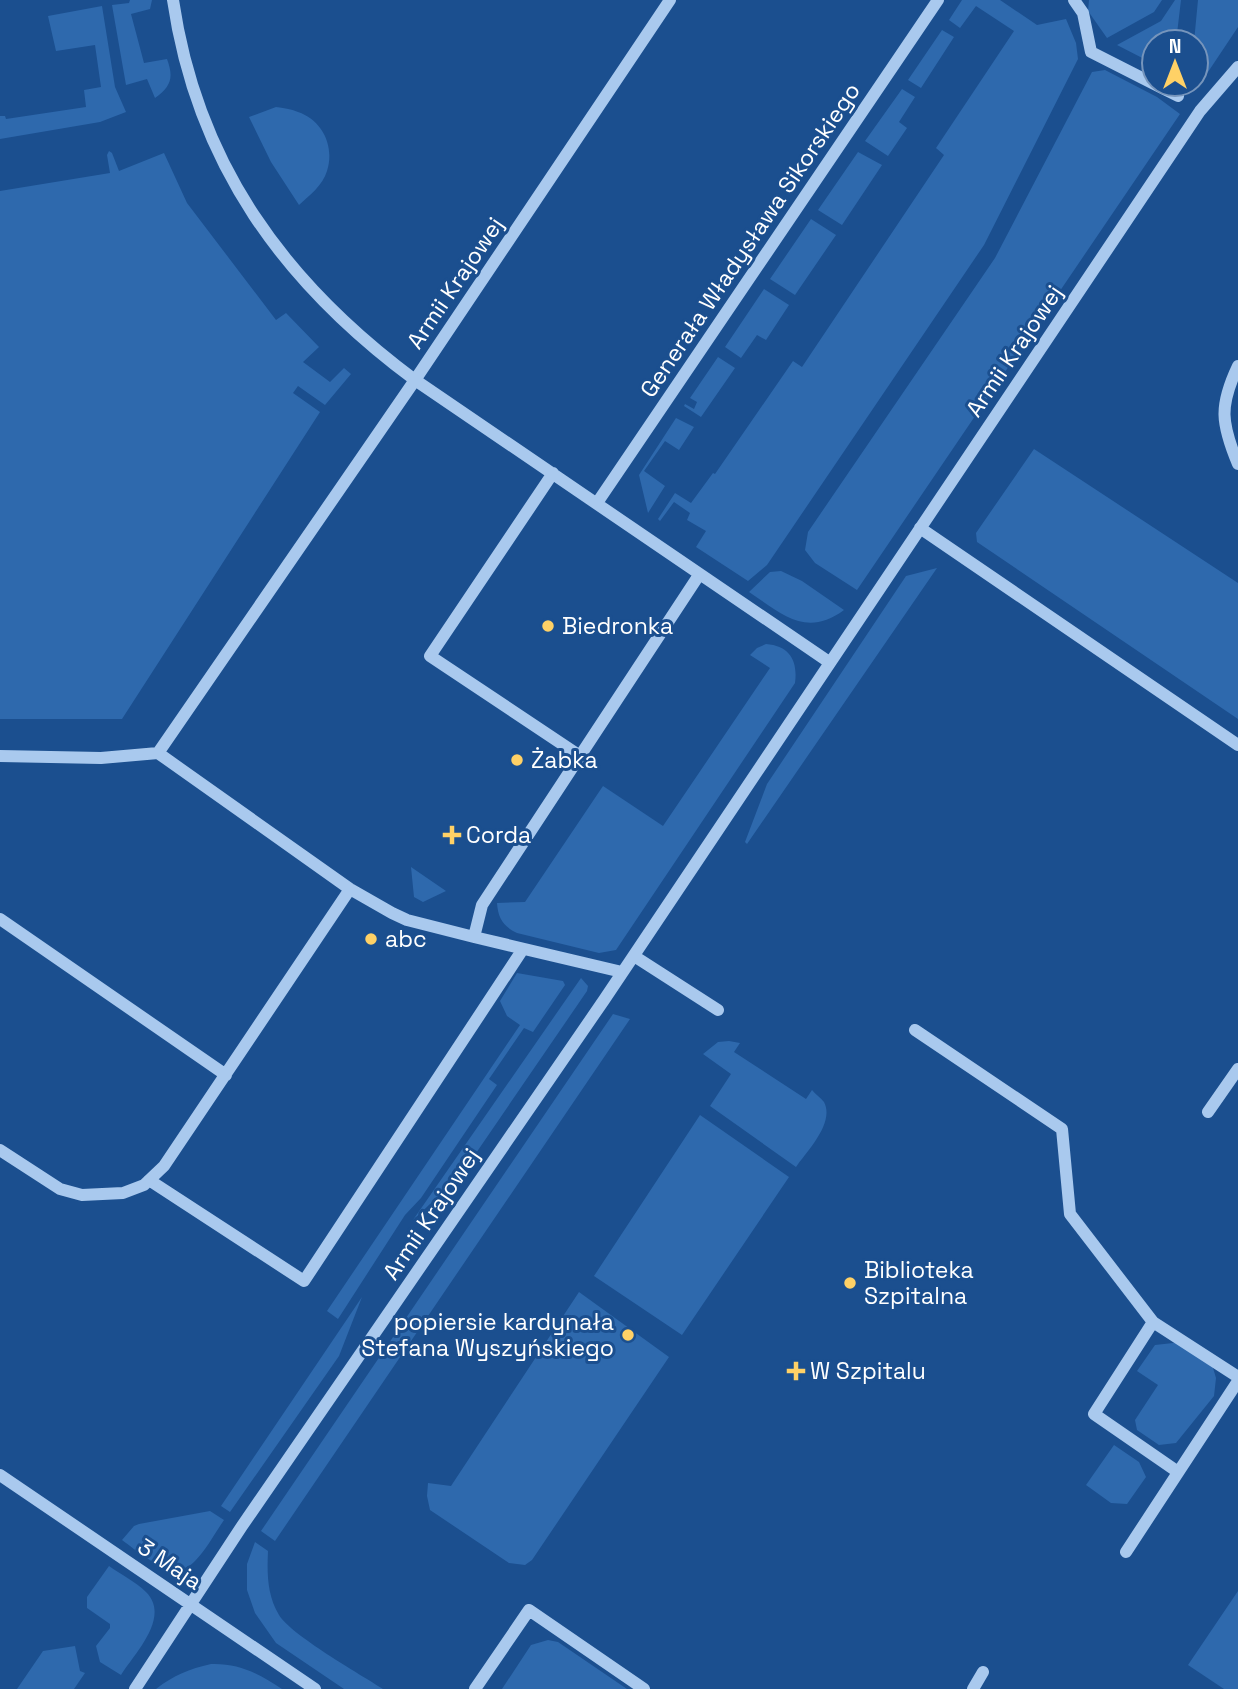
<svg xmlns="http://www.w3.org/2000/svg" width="1238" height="1689" font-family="'Space Grotesk',sans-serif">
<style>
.green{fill:#2e69ad}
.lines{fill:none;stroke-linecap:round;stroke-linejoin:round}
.minor{stroke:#a9c9ee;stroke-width:12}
.poi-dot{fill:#ffd166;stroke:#1b4f8f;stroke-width:2.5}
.labels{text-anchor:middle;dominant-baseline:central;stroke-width:6;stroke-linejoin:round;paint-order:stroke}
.street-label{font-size:23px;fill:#fff;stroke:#1b4f8f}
.poi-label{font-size:23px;fill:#fff;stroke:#1b4f8f;text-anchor:start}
</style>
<rect width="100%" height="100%" fill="#1b4f8f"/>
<!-- green -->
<path class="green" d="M130,0H152L150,9L131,14L144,63L167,59C174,78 171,86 155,98L147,79L126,85L112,5L129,3Z
M962,0H1000L1037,25L1066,19L1076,43L1078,59L984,245L767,565L748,581L696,547L706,531L687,520L690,513L674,502L660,521L658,519L675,493L691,503L713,473L715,474L793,361L802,367L944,155L936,148L1014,31L976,6L960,28L949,20Z
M1089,0H1162L1154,12L1107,38L1088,11Z
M1175,0H1181L1176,42H1154V64L1117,45L1161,21Z
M1198,0H1238V27L1196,90L1189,85L1196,84V42H1194Z
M102,6L115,87L126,112L100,122L0,139V116H5L6,119L86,107L84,90L101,87L95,45L56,51L48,16Z
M942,30L954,37L921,88L908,80Z
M1105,70L1157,97L1180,114L857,590L815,563L805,550L808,532L995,258L1092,72Z
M902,89L915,97L899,122L907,128L888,156L865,141Z
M276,107C283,108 291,109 298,112C322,120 335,146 327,171C323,185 309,196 299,205L271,162L249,117Z
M109,151L112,153L119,171L164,153L187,203L276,320L286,313L319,347L303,362L330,382L344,368L351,374L325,405L298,386L293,393L320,412L122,719H0V191L110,173L107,155Z
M858,152L882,165L842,225L818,210Z
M811,219L836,235L795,295L770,279Z
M764,289L789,305L766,340L757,335L741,358L725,347Z
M718,357L735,368L701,417L684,406L685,404L694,409L697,402L690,398Z
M676,418L694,427L679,450L665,441L644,471L665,486L648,513L639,475Z
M1034,449L1238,583V719L977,542L976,533Z
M937,568L747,844L745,842L767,784L906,576Z
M781,571L802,581L844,610C806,638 782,614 749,592L770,572Z
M766,644C790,646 798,661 795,683L616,950L599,953L517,933C503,926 498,918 497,903L525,902L603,786L663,826L770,668L750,655L757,648Z
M411,867L446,891L423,902L414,897Z
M517,973L563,981L565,985L533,1032L524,1028L489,1079L497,1085L421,1198L405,1215L338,1319L327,1311L520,1025L507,1016L500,1001Z
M581,978L588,986L587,991L461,1175L413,1220Z
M613,1014L630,1019L275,1541L261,1531Z
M729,1041L740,1043L734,1052L806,1099L812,1090C815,1094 821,1098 824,1102C835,1123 807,1151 796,1167L710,1106L731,1074L703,1054L718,1042Z
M700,1115L789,1177L682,1335L594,1276Z
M579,1292L669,1357L532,1560L525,1565L509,1563L430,1510L427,1496L428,1483L451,1486Z
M362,1297L339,1356L230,1512L221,1506Z
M1182,1342L1211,1361L1216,1378L1214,1396L1176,1443L1159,1445L1137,1430L1135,1420L1158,1385L1137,1371L1155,1345Z
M1114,1445L1139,1462L1146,1477L1127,1504L1111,1503L1086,1485Z
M210,1511L224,1520C215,1533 206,1550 195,1561C174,1584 140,1553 122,1540L134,1526L139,1524Z
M255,1542L268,1551C267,1573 267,1595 279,1615C291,1635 360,1674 383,1689H344L276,1643L255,1613L247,1590V1564Z
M109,1566C120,1574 136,1582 146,1592C171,1617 135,1653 121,1675L100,1662L96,1646L110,1628V1624L87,1608V1597Z
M1238,1591V1689H1224L1188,1665Z
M548,1640L558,1642L627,1689H502L531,1645Z
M75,1646L80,1671L85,1673L74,1689H17L43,1651Z
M211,1664C239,1663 260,1674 282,1689H156C174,1675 189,1669 211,1664Z"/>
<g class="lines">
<!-- minor -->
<path class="minor" d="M173,0C197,164 284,283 415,380L829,662
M1074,0L1083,13L1091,52L1154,84
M1154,84L1178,96
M1238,366C1219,406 1221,423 1238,464
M553,473L430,656L580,756
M597,503L938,0
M920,528L1238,745
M158,753L415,380L670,0
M0,756L101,758L158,753L350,889L392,913L407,920L474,937L622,972
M0,919L226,1075
M474,937L482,905L699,575
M634,956L718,1010
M915,1030L1062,1129L1070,1214L1153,1322L1238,1377
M1208,1112L1238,1069
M0,1150L60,1189L82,1195L123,1193L144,1185L164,1166L350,889
M149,1180L304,1281L523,949
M1153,1322L1094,1414L1178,1472
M0,1475L315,1689
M1126,1552L1238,1381
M135,1689L242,1526L604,1000L1200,111L1238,67
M475,1689L529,1610L644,1689
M973,1689L983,1672"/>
</g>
<!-- markers -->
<g class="poi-dot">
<circle cx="548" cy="626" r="7"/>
<circle cx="517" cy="760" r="7"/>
<path d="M448.5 824.5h7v7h7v7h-7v7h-7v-7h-7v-7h7z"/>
<circle cx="371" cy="939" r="7"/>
<circle cx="850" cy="1283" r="7"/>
<circle cx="628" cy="1335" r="7"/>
<path d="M792.5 1360.5h7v7h7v7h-7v7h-7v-7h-7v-7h7z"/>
</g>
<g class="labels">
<!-- street labels -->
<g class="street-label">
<text transform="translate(750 240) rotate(-56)">Generała Władysława Sikorskiego</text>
<text transform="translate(455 283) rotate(-56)">Armii Krajowej</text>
<text transform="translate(1014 351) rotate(-56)">Armii Krajowej</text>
<text transform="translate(431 1214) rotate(-56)">Armii Krajowej</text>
<text transform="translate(170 1564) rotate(34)">3 Maja</text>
</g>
<!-- poi labels -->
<g class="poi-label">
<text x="562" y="626">Biedronka</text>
<text x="531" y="760">Żabka</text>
<text x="466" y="835">Corda</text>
<text x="385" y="939">abc</text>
<text x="864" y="1270">Biblioteka<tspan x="864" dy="26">Szpitalna</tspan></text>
<text x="614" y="1322" text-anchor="end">popiersie kardynała<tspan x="614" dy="26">Stefana Wyszyńskiego</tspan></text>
<text x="810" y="1371">W Szpitalu</text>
</g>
</g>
<!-- north arrow -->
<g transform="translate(1175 63)"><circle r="33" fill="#1b4f8f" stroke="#7695bc" stroke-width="2"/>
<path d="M0-5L12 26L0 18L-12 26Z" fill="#ffd166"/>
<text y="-10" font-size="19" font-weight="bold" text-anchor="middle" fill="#ffffff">N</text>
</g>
</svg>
